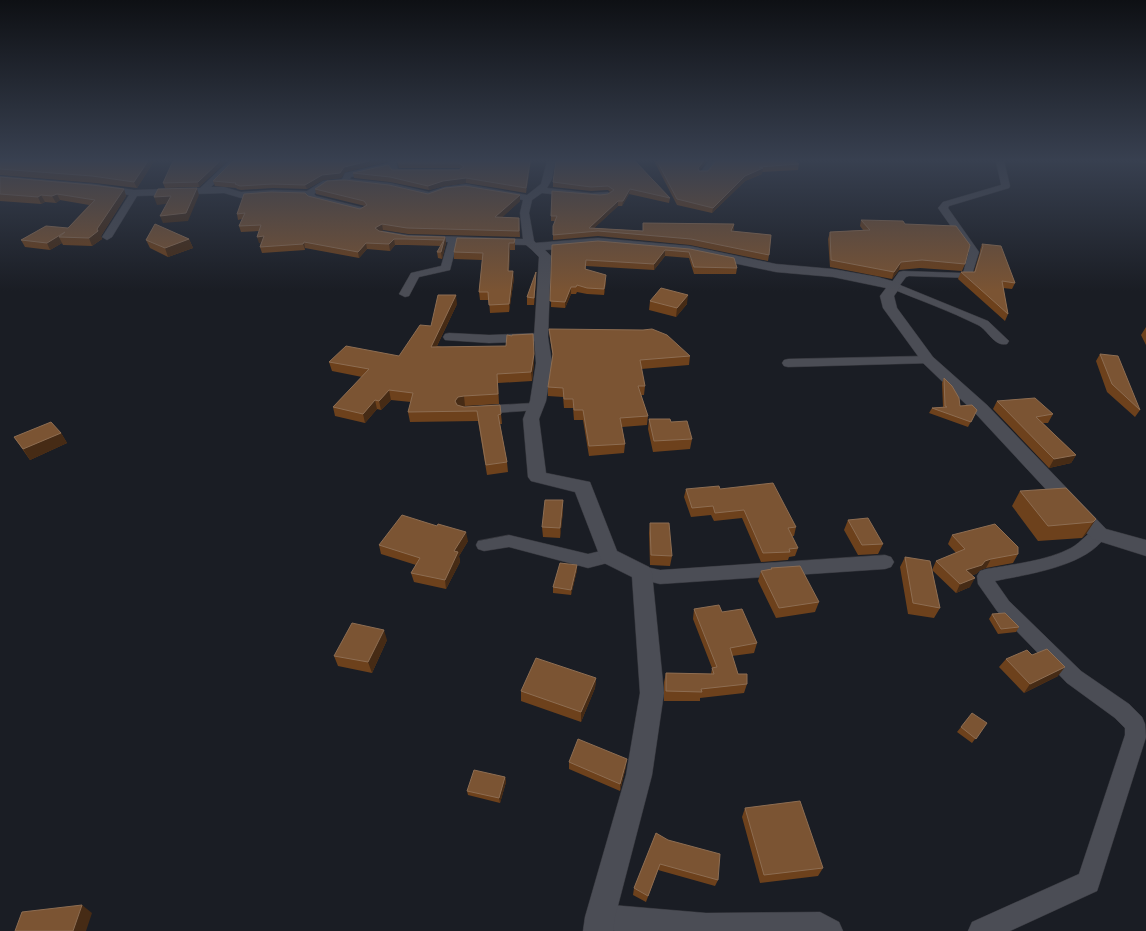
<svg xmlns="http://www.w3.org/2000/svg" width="1146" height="931" font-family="'Alegreya Sans',sans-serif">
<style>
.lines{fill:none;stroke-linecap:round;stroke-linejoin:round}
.minor-casing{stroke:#35363c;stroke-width:1}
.tertiary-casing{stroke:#35363c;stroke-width:1}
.minor{fill:#4b4d55;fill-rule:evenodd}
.tertiary{fill:#4b4d55;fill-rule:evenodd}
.wall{fill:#6d411c}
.shaded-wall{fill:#462b15}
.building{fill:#7b5433;stroke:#8d6d52}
</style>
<rect width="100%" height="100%" fill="#1a1d24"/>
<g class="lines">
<defs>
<path id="minor" d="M229,161H237L211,187H224L241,192L273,190L307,191L323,181L342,179L345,173L388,163V161H396L398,169H459L463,171L459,173H393L390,168L351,177L350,179L390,183L429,192L444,187L466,184L527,195L541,184L547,161H555L552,179L547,188L591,193L608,192L612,195C605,203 555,194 542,193L532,200L529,213L534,241L540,247L539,249H531L526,245L457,243L450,270L419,277L409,296L405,297L399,294L411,273L441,266L448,242L408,241L380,236L378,234L380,232L383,231L408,235L523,239L520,213L523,200L466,190L445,192L429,198L390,189L346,184L328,185L314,194L316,196L365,208L367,210L365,212L362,213L310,200L307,197L273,196L241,198L224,193L137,196L112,237L107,240L102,237L129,195L95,190L0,182V176L95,184L134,190L200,188Z
M709,161H717L706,176H700L699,174Z
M996,161H1004L1010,186L1009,188L949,206L948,208L979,252L971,278L909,276L906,277L900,285L988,321L1009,341L1007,344C994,347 988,330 978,325C950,311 919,300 890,288L889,286L899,272L903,271L963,273L969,252L938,208L943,202L1001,185Z
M1141,161H1146V163H1142Z
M449,333L489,335L541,333L545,334L547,337L545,340L541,341L489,343L445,340L443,337L445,334Z
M928,356L932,357L934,360L932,363L788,367L784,366L782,363L784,360L788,359Z
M534,403L539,404L541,407L539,410L480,414L475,413L473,410L475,407L480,406Z
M1099,528L1105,530L1107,534C1089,566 1029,574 995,581L1009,601L1081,671L1129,704L1142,717L1145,724L1146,737L1100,882L1097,891L1010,931H968L972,922L1079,874L1125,735V728L1115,718L1067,683L997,611L978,584L977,576L980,571L986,569C1014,564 1046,561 1071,548C1082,542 1088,531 1099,528Z
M509,535L588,554L609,549L615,551L618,556L615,561L588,568L509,547L484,551L478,549L476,545L478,541Z
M885,555L891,557L894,562L891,567L885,569L660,584L636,578L633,573L636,568L642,566L660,570Z
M600,904L706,913L820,912L839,922L843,931H615L600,930L591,926L587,917L591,908Z"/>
<path id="tertiary" d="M598,238L690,246L776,264L833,269L878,277L899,283L901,286L894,296L897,308L933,357L987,405L1106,529L1146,540V556L1092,539L975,413L923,363L883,308L880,296L886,288L833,277L776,272L690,254L598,246L545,250L551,256L548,337L552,363L546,401L539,419L546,473L590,482L617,551L649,567L652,573L664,693L652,775L615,917L613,931H583L585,917L626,775L640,693L632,577L602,562L575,492L531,481L528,477L523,419L530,401L536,363L534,337L539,257L529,247L531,244L535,243Z"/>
</defs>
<!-- minor casing -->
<use href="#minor" class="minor-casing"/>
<!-- tertiary casing -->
<use href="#tertiary" class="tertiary-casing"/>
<!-- minor -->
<use href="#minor" class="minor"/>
<!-- tertiary -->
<use href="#tertiary" class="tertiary"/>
</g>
<!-- wall -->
<path class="wall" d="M0,161H154L137,188L95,183L0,175Z
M227,161L199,187L165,188L163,183Z
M233,161H387L386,162L345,172L341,178L323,180L307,189L273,188L241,190L237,189L236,188L215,186L213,181Z
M397,161H531L526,193L466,183L444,186L429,190L390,182L354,178L353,173L392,170H459L461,169L459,168H399Z
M556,161L670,198L669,203L629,194L622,206H618L594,228L643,231V223L734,224V229L733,231L769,255L768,261L690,245L598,236L553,240V235L555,221H551V216L600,195L608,194L610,192L608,190L591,191L553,187V182Z
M654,161H707L699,171H708L716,161L799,164L798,170L762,172V174L745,181L712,213L677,205Z
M0,177L124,189L126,196L101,236L102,239L92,246L63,245L62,243L50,250L25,247L21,240L68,228L89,205L60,200L56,203L45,202L41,204L0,201Z
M315,189L428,194L520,201L502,217L519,218L520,237L408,234L383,230L380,232L407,236L445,237L446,243L442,259L438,258L437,252L441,246L407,245H395L390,251L367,249L359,258L305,248V250L262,253L260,247L261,242L259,243V231L241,232L239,226L242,219L238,220L237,214L308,196L360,209L365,206L316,194Z
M861,220L905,224L965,264L962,271L920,268L899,270L892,279L830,267L828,239L830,232L863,230L860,226Z
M189,239L193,248L168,257L150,248L146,240Z
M515,239V250H510L509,271L514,278L509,312L490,313L489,300H480L479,292L482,260L454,259V252Z
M982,244L1015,283L1012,289L1003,288L1008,314L1005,321L958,279L961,272H974L980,252V250Z
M552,245L690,249L737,268L736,274H694L689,258L665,256L654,270L586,266V269L606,281L604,295L587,294L577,292L576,294H571L565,308L551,307Z
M536,279L534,305H527V297Z
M650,301L687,304L676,317L649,310Z
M457,304L437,346L534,363L532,381L498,383L499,404L465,406H461L501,414L502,424H500L507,462L508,472L487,475L478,421L410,422L408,412L411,402L391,400L381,410L377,409L365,423L335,416L333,407L362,377L332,371L329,362L399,356L431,326Z
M1146,327V345L1141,335Z
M549,329L690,356L689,365L641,369L645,386L644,395H641L648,416L647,425L622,427L625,444L624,453L589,456L583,420H574L573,408H564L563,397L548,396V387L553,358L550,338Z
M1100,354L1140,410L1135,417L1107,392L1096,361Z
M944,378L960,406L977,410L968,427L929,413L932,408L943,407L942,383Z
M997,401L1053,414L1048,423H1043L1076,455L1071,463L1049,468L993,409Z
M649,419L671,422L692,439L690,449L653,452L648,429Z
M61,433L67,443L30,460L14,437Z
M686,489H720L796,527L794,536H792L798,548L795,556L789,557L788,560L761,562L742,518L714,521L711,515L691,517L684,497Z
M1020,491L1096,519L1086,534L1082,538L1038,541L1012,506Z
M563,500V511L560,538L543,537L542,527Z
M848,520L883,544L878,554L858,555L844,530Z
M650,523L672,556L670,566L650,565L649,533Z
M952,535L1018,554L1013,563L986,568L980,570L976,574L972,575L970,587L956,593L932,570L940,608L934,618L908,614L900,567L905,557L932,570L936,561L956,553L948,544Z
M468,541L459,556L460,562L446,589L414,582L411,573L416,565L381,554L379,545Z
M771,568L819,602L815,612L776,618L758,581L761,571L771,569Z
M577,570L571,595L553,593V587Z
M694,609L722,612L757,643L754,653L732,656L738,674L747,684L744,693L700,698V701H664V682L666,673L711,674L712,668L693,619Z
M992,614L1019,627L1016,632L998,634L989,619Z
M387,640L372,673L338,666L334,656Z
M1032,655L1058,676L1024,693L999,667L1006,659Z
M596,678L595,688L581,722L521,701V691Z
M987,723L972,743L957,732L961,727Z
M569,762L626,766L620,791L569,769Z
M505,777L506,782L500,803L468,795L467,791Z
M745,808L823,868L818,876L760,883L742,817Z
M656,833L718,880L715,886L658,870L646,902L633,895L634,888Z"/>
<!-- shaded-wall -->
<path class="shaded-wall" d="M148,161H154L137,188L134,182Z
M220,161H227L199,187L198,182Z
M369,161H387L386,162L345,172L341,178L323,180L307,189L305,185L322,175L344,167Z
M530,161H531L526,193V188Z
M704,161H707L698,173V168Z
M763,168L762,174L745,181L712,213L713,208L745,176Z
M466,178V183L444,186L429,190L428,186L443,181Z
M197,188L199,195L188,221L163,223L160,216Z
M124,189L126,196L101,236L102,239L92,246L89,238L97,229Z
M630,189L629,194L622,206L623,201Z
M57,194L60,200L56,203L52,196Z
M41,195L45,202L41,204L38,197Z
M520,195V201L496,223L495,217Z
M171,196L173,203L157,205L154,197Z
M618,201V206L590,232L589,228Z
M382,224L383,230L376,234L375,228Z
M734,224V229L730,237L731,231Z
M65,232L59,237L62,243L50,250L47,243Z
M264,236L266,242L259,243L257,237Z
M445,237L446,243L442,259L441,252Z
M189,239L193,248L168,257L165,248Z
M394,239L395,245L390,251L389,244Z
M304,242L305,248V250L303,244Z
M366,243L367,249L359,258L358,252Z
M509,243L510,250L508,278V271Z
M665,250V256L654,270V264Z
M901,262L899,270L892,279L894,272Z
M513,271L514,278L509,312V304Z
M536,272V279L534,305V298Z
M606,275V281L604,295V289Z
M571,287V294L565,308V302Z
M456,295L457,304L432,356L431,347Z
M688,295L687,304L676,317L677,308Z
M534,354V363L532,381L531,372Z
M389,390L391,400L381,410L379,401Z
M464,396L465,406L460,407L457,410L455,401L458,397Z
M375,400L377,409L365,423L363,414Z
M61,433L67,443L30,460L23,449Z
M1076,455L1071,463L1049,468L1054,459Z
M563,500V511L560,538V528Z
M1096,519L1086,534L1082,538L1093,522Z
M466,532L468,541L459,556L460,562L446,589L445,580L454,551Z
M991,559L986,568L980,570L976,574L961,578L966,570L985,561Z
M577,565V570L571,595V590Z
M975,578L970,587L956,593L960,584Z
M384,630L387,640L372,673L368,662Z
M1065,667L1058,676L1024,693L1030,684Z
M596,678L595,688L581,722V712Z
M627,759L626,766L620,791V784Z
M505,777L506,782L500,803L499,798Z
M82,905L92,913L86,931H73Z"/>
<!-- building -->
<path class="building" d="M0,161H148L134,182L92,176L0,169Z
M173,161H220L198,182L163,183Z
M233,161H369L344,167L340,173L322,175L305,185L272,184L240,186L235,184L236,183L213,181Z
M398,161H530L526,188L466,178L443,181L428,186L390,177L353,173L388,165L392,170H459L464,167L459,163H398Z
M556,161H635L670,198L630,189L623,201H618L589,228L643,231V223L734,224L731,231L771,235L769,255L691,239L598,231L553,235V226L557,216H551L552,191L600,195L608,194L614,190L608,186L591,187L553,182Z
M657,161H704L698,168L699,171H708L716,161H795L799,164L759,167L763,168L745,176L713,208L677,199Z
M0,177L92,185L124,189L97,229L98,231L89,238L59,237L65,232L47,243L21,240L46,226L68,228L95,200L57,194L52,196L41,195L38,197L0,194Z
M345,180L389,185L428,194L445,188L465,186L520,195L495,217L519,218V231L407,228L382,224L375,228L379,231L407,236L445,237L441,252H437L444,240L406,239H394L389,244L366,243L358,252L304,242L303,244L260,247L264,236L257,237L261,225L239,226L245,213L237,214L244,194L271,192L305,193L308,196L360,209L367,205L364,201L315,189L327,181Z
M197,188L186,213L160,216L171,196L154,197L158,189Z
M861,220L903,221L905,224L956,226L970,245L965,264L922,260L901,262L894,272L831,260L830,232L870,230Z
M155,224L189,239L165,248L146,240Z
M457,238L515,239L514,243H509L508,271H513L509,304L489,305L488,292H479L483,253L454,252Z
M598,241L690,249L734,258L737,268L694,267L689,252L665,250L654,264L586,260L585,269L606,275L604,289L587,288L577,285L576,287H571L565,302L550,301L552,245Z
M982,244L1001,246L1015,283L1002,281L1008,314L961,272H975L983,246Z
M536,272L534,298L527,297Z
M661,288L688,295L677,308L650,301Z
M438,295H456L431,347L506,346L507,335L512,336V335L533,334L534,354L531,372L497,374L498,394L464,396L458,397L455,401L457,405L464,407L500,405L501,414L498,415L507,462L486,465L477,411L408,412L413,393L389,390L379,401L375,400L363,414L333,407L369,369L329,362L346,346L399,356L420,325L431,326Z
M549,329L643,330L652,329L667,335L690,356L640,360L645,386H638L648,416L620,418L625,444L589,446L583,410H574L573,399H564L563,388L548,387L553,354Z
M1100,354L1118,356L1140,410L1112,384Z
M944,378L952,386L959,398L960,406L972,405L977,410L971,422L932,408L947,407L945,406Z
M1035,398L1053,414L1036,417L1076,455L1054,459L997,401Z
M649,419H670L671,422L687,421L692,439L654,441Z
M51,422L61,433L23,449L14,437Z
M773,483L796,527L788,528L798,548L789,549L790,552L763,553L744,510L715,513L713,506L692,508L686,489L719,486L720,489Z
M1066,488L1096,519L1093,522L1048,526L1020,491Z
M545,500H563L560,528L542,527Z
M402,515L437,526L438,524L466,532L454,551L458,552L445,580L411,573L420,558L379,545Z
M868,518L883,544L862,545L848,520Z
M650,523H669L672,556L651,555Z
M995,524L1018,547V554L991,559L985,561L982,565L966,570L975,578L960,584L936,561L965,549L952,535Z
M905,557L930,561L940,608L913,603Z
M560,563L577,565L571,590L553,587Z
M800,566L819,602L779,608L761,571L772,569L771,568Z
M719,605L722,612L742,609L757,643L730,648L738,674H747V684L701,689L702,692L666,691V673L714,674L712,668L717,667L694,609Z
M1005,613L1019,627L1001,629L992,614Z
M352,623L384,630L368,662L334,656Z
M1047,649L1065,667L1030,684L1006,659L1027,650L1032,655Z
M536,658L596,678L581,712L521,691Z
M972,713L987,723L976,739L961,727Z
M578,739L627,759L620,784L569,762Z
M474,770L505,777L499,798L467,791Z
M800,801L823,868L764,875L745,808Z
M656,833L668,840L720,854L718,880L660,864L648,896L634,888Z
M82,905L73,931H15L22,912Z"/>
<!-- sky -->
<linearGradient id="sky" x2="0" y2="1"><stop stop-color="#0e1014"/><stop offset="0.55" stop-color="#384050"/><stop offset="1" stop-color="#384050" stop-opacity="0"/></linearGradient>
<rect width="1146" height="291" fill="url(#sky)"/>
</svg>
